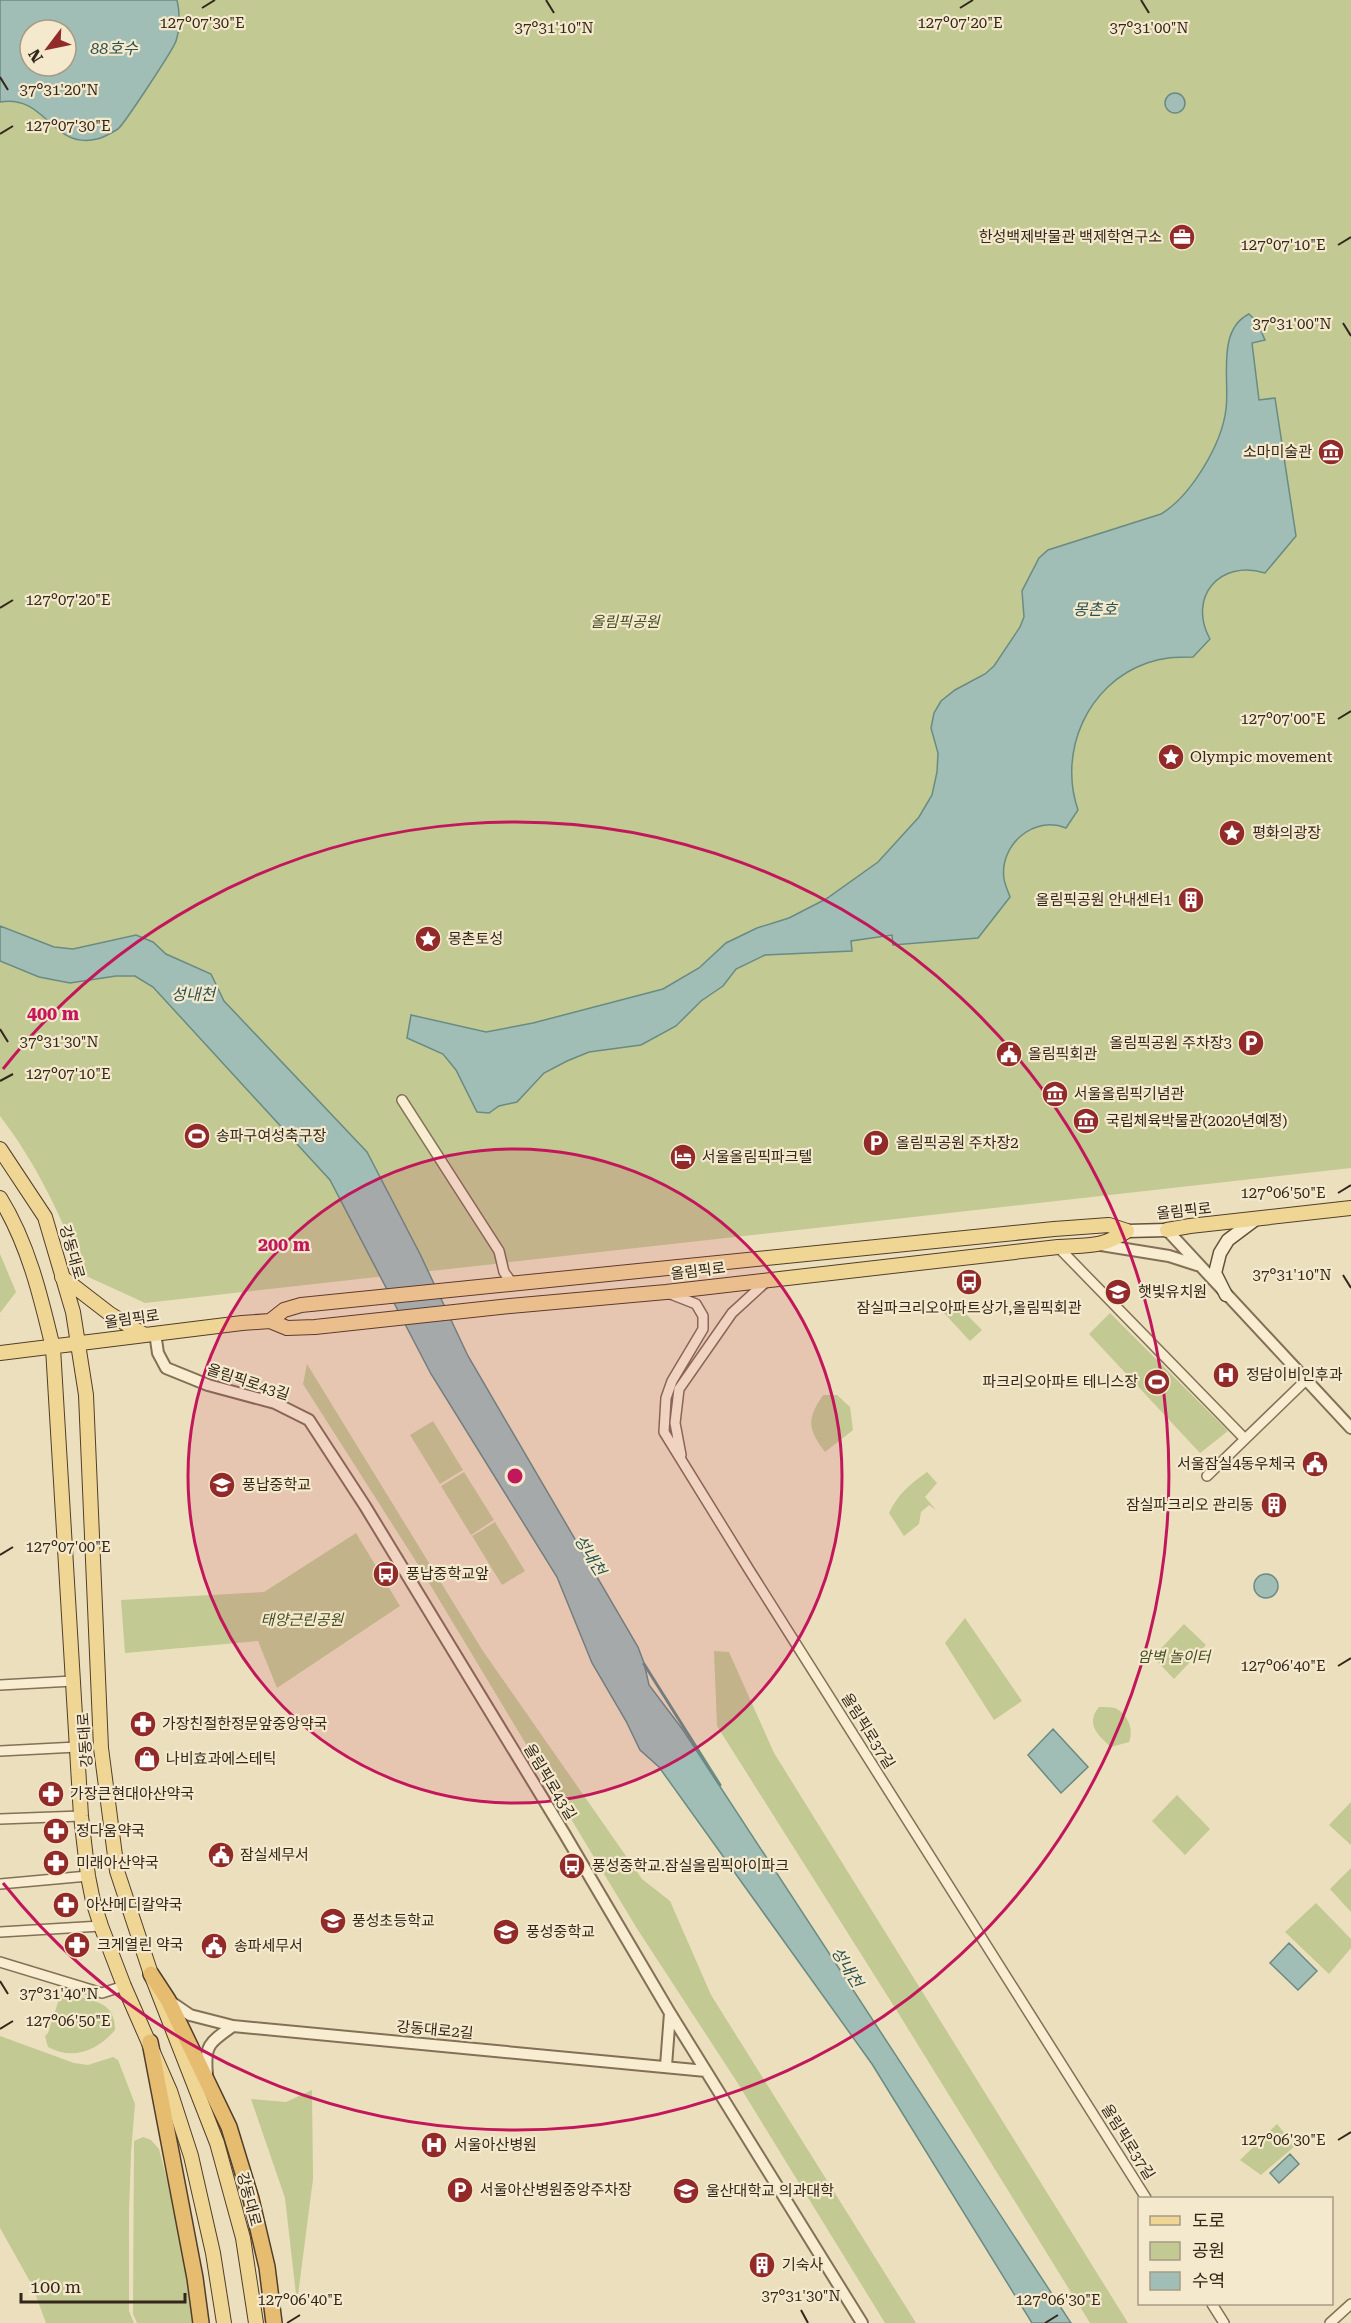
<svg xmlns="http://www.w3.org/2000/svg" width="1351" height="2323" font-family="'Roboto Serif','Noto Sans KR',serif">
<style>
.green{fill:#c2c992;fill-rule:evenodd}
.water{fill:#a1beb6;stroke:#698b83;stroke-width:1.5;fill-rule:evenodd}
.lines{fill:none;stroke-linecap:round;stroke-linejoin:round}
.stream{stroke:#698b83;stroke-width:3}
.minor-casing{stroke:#837057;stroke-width:12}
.tertiary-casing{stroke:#837057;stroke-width:14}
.secondary-casing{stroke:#65513a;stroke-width:15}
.primary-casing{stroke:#513e2b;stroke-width:16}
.trunk-casing{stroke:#513e2b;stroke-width:18}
.minor{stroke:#f8edd0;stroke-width:9}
.tertiary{stroke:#f8edd0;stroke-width:10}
.secondary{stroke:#f8edd0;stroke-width:12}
.primary{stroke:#f0d694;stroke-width:14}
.trunk{stroke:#e6bc71;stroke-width:15}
.ticks{fill:none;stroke:#33271b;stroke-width:2}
.ring{fill:none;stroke:#c2185b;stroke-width:3}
.labels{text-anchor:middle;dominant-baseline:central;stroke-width:4.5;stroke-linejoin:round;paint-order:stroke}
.poi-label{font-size:15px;fill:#33271b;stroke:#f4e9cc;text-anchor:start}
.park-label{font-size:15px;font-style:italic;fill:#434f22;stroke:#f4e9cc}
.street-label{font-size:15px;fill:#33271b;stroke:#f4e9cc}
.water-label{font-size:16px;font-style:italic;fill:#2b5351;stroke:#f4e9cc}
.ticks-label{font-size:15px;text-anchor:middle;fill:#33271b;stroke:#f4e9cc;stroke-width:4.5;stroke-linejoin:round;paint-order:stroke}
.centre{fill:#c2185b;stroke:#f4e9cc;stroke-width:3}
.ring-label{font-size:18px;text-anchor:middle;font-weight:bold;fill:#c2185b;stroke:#f4e9cc;stroke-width:4.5;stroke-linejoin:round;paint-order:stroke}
</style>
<rect width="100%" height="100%" fill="#ecdfbd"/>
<!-- green -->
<path class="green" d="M0,0H1351V1168L145,1303L84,1275C62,1218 37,1164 0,1116ZM30,30H66V66H30Z
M0,1254L16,1292L0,1313Z
M953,1301L982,1330L970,1341L943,1312Z
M1110,1313L1228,1431L1200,1453L1089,1334Z
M307,1364L483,1651L642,1879L670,1901L711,1995L916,2323H885L737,2082L636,1927L417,1563L303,1384Z
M823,1395H837L850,1407L853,1430L825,1452C807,1428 807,1419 823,1395Z
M433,1421L463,1470L440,1484L410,1435Z
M464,1472L494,1520L471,1535L441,1486Z
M927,1472L937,1483L925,1497L936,1510L929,1505L921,1512L919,1524L904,1536L889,1513C898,1494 910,1484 927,1472Z
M495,1522L525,1571L502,1585L472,1536Z
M356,1533L400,1606L277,1688L258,1641L125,1653L121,1600L264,1592Z
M965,1618L1022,1701L994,1720L945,1643Z
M1184,1624L1206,1645L1174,1679L1153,1657Z
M714,1651L729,1652L774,1753L1128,2323H1090L897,2011L717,1726Z
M1099,1707C1103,1707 1111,1707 1115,1708C1128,1714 1134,1729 1129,1742L1111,1747C1098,1735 1085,1724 1099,1707Z
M1177,1795L1210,1829L1185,1855L1152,1821Z
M1351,1802V1845L1329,1825Z
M1351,1868V1912L1330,1889Z
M1316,1903L1351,1939V1948L1329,1974L1285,1932Z
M65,1994C89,2000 116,2000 115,2030C98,2050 73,2061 48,2047L45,2036L48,2033L60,1996Z
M0,2036L74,2063L88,2065L113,2057L118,2060L135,2104L131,2153L129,2212V2311L134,2323H46L32,2285L0,2228Z
M312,2090L313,2179L297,2303L285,2198L251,2099L286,2102Z
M1277,2124L1295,2146L1261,2175L1240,2160Z
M143,2137L151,2140L159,2149L193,2280L197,2323H137L133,2314L134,2141Z"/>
<!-- water -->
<path class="water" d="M0,0H177C180,12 180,29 176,41C173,50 124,124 118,129C113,132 103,138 97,139C51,150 47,94 0,102ZM30,30H66V66H30Z
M1165 103a10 10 0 1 1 20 0a10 10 0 1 1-20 0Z
M1249,314L1257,322L1265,340L1252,343L1259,400L1275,398L1296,536L1265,573C1220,559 1187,597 1210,639L1193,657C1177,657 1163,657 1147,663C1087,684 1058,752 1078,810L1066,828C1035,815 999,844 1004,879C1005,885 1008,891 1010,897L978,938L893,945L892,935L851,941L852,951L765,955L736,969L723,986L701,1001L676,1026L641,1045L589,1052L567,1061L544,1073L517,1102L499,1106L489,1113L477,1112L456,1070L443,1054L407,1038L411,1015L486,1032L533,1023L663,989L699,968L726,943L757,928L789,918L826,899L878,862L919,817L932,795L937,772L938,753L931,728L934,713L941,701L955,690L985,674L994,666L1020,627L1024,617L1022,591L1039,558L1048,550L1161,514C1191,496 1222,444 1226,409C1230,381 1216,330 1249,314Z
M0,926L54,947L73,949L136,935L153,942L166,954L211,974L224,1001L367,1152L420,1254L468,1356L638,1647L644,1663L649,1685L683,1730L1071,2323H1032L872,2064L659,1767L640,1750L626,1721L592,1663L557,1577L431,1374L330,1180L153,987L135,976H116L70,983L39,977L0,961Z
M1254 1586a12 12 0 1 1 24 0a12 12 0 1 1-24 0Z
M1053,1729L1088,1767L1061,1793L1028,1755Z
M1289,1943L1317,1971L1298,1990L1270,1963Z
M1290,2154L1299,2164L1279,2183L1270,2173Z"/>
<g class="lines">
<!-- stream -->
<path class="stream" d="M644,1664L720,1785"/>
<defs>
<path id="minor" d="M402,1100L499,1251L504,1272L512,1283
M1058,1247L1245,1439
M668,1293L696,1304L703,1316V1329L672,1381L666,1398L664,1432L748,1568L1146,2198
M681,1455L675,1423L679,1389L732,1313L768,1280
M1207,1476L1306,1380
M0,1685L73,1681
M0,1751L77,1747
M0,1819L81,1816
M0,1884L88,1876
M0,1932L101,1926
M0,1962L102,1993L124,1986
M1212,2304L1224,2323
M1330,2323L1351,2304"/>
<path id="tertiary" d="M1167,1230L1351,1428
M1101,1245L1169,1256L1197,1265
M155,1333L158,1353L166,1368L208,1385L275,1403L309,1420L365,1506L564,1833L670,2013L862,2323
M171,2002L190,2015L233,2026L706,2071
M666,2066L670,2013
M207,2074C204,2045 210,2042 233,2026"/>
<path id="secondary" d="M1127,1231L1167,1230
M1226,1295L1215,1273L1220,1253L1228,1240L1256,1219"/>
<path id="primary" d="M0,1149L45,1217L73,1312L86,1395L101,1748L117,1871L151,1974L217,2143L243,2238L256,2323
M0,1198C28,1243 41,1297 53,1348L81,1816L88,1876L93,1901L101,1926L124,1986L170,2091L191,2156L213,2253L224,2323
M1167,1230L1190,1226L1351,1208
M62,1277L110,1314L143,1334
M270,1321L284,1310L301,1305L1054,1229L1109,1225L1127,1231
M0,1353L242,1323L270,1321L287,1328L315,1327L510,1306L666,1292L1058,1247C1087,1245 1102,1248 1127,1231"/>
<path id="trunk" d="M151,1974L168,2000L229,2127L251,2199L267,2267L274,2323
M150,2042L195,2278L201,2323"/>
</defs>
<!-- minor casing -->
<use href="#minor" class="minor-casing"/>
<!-- tertiary casing -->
<use href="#tertiary" class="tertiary-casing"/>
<!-- secondary casing -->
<use href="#secondary" class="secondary-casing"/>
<!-- primary casing -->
<use href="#primary" class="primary-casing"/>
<!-- trunk casing -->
<use href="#trunk" class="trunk-casing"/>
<!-- minor -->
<use href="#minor" class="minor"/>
<!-- tertiary -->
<use href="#tertiary" class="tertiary"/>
<!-- secondary -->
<use href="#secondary" class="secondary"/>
<!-- primary -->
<use href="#primary" class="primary"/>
<!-- trunk -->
<use href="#trunk" class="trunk"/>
</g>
<!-- ticks -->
<path class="ticks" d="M546,0L554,13M1141,0L1149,13M202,8L215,0M960,8L973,0M0,77L8,90M0,134L13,126M1338,245L1351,237M1343,323L1351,336M0,608L13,600M1338,719L1351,711M0,1029L8,1042M0,1081L13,1074M1338,1193L1351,1185M1343,1275L1351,1288M0,1555L13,1547M1338,1666L1351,1658M0,1981L8,1994M0,2029L13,2021M1338,2140L1351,2132M801,2310L808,2323M287,2323L300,2315M1045,2323L1058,2315"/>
<!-- distance rings -->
<circle cx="515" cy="1476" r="327" fill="#c2185b" fill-opacity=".12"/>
<g class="ring">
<circle cx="515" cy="1476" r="327"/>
<path d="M3 1069A654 654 0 1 1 3 1883"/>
</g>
<!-- icons -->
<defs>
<symbol id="office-disc" viewBox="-11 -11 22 22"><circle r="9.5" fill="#912a28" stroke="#f4e9cc"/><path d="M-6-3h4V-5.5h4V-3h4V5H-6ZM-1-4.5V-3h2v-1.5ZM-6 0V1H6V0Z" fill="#fff"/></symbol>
<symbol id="museum-disc" viewBox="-11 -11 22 22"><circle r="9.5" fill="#912a28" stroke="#f4e9cc"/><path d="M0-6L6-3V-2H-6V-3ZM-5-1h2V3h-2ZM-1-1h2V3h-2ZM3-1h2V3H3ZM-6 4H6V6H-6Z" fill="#fff"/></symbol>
<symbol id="sight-disc" viewBox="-11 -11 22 22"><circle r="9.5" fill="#912a28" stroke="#f4e9cc"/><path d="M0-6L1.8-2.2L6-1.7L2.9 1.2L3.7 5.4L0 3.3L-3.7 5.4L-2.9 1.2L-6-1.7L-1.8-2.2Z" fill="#fff"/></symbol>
<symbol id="building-disc" viewBox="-11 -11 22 22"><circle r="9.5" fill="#912a28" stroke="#f4e9cc"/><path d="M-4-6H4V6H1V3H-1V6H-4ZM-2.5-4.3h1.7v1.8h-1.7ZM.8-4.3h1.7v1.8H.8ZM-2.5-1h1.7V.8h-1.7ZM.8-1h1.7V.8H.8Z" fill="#fff"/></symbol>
<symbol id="parking-disc" viewBox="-11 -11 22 22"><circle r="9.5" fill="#912a28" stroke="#f4e9cc"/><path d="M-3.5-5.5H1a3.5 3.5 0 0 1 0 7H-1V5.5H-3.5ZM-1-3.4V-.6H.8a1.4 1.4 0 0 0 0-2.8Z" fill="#fff"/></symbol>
<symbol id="civic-disc" viewBox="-11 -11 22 22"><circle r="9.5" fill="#912a28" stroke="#f4e9cc"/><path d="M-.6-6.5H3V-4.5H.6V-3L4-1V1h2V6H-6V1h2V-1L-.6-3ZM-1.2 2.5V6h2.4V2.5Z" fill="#fff"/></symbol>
<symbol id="stadium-disc" viewBox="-11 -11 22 22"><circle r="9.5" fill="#912a28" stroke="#f4e9cc"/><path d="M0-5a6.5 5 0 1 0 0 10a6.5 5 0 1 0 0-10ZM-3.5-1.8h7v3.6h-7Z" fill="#fff"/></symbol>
<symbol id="hotel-disc" viewBox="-11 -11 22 22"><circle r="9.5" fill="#912a28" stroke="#f4e9cc"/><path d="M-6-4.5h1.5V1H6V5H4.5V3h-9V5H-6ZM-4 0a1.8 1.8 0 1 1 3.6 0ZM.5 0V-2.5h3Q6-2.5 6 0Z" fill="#fff"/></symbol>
<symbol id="bus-disc" viewBox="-11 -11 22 22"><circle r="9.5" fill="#912a28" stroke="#f4e9cc"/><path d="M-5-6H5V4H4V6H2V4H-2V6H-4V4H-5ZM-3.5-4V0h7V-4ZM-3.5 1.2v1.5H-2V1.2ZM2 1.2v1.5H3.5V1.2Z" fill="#fff"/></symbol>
<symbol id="school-disc" viewBox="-11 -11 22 22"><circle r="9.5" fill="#912a28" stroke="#f4e9cc"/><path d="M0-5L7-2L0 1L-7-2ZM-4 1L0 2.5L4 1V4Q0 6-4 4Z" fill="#fff"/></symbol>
<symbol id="hospital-disc" viewBox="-11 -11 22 22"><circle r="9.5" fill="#912a28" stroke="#f4e9cc"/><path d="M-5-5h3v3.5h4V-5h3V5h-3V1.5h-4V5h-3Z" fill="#fff"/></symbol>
<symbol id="pharmacy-disc" viewBox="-11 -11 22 22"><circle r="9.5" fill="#912a28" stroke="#f4e9cc"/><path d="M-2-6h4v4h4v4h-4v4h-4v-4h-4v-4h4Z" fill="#fff"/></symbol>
<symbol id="shop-disc" viewBox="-11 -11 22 22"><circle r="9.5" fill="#912a28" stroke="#f4e9cc"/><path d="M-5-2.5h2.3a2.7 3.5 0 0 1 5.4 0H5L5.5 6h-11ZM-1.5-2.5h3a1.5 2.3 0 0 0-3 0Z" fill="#fff"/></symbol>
<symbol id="university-disc" viewBox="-11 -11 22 22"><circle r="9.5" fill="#912a28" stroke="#f4e9cc"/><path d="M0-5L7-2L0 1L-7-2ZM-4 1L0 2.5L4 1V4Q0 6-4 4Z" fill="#fff"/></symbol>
</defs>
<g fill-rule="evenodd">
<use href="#office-disc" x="1167" y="222" width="30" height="30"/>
<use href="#museum-disc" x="1316" y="437" width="30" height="30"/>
<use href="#sight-disc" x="1156" y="742" width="30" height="30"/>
<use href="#sight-disc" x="1217" y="818" width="30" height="30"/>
<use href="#building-disc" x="1176" y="885" width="30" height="30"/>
<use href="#sight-disc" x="413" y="924" width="30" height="30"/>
<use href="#parking-disc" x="1236" y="1028" width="30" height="30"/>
<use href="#civic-disc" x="994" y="1039" width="30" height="30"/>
<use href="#museum-disc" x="1040" y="1079" width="30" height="30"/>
<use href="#museum-disc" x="1071" y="1106" width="30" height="30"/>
<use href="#stadium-disc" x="182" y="1121" width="30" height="30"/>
<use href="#parking-disc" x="861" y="1128" width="30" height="30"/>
<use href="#hotel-disc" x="668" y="1142" width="30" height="30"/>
<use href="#bus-disc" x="954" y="1267" width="30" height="30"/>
<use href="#school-disc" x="1103" y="1277" width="30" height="30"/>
<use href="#hospital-disc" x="1211" y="1360" width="30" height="30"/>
<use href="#stadium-disc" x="1142" y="1367" width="30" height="30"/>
<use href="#civic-disc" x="1300" y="1449" width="30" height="30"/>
<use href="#school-disc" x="207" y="1470" width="30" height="30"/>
<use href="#building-disc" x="1259" y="1490" width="30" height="30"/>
<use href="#bus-disc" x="371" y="1559" width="30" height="30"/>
<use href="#pharmacy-disc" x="128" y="1709" width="30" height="30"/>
<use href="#shop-disc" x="132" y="1744" width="30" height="30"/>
<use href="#pharmacy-disc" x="36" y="1779" width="30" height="30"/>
<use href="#pharmacy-disc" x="41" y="1816" width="30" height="30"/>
<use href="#civic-disc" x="206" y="1840" width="30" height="30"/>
<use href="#pharmacy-disc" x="41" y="1848" width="30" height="30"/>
<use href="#bus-disc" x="557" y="1851" width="30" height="30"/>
<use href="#pharmacy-disc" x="51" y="1890" width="30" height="30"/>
<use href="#school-disc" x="318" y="1906" width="30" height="30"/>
<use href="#school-disc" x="491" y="1917" width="30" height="30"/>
<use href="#pharmacy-disc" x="62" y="1930" width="30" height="30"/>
<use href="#civic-disc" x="199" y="1931" width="30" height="30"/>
<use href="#hospital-disc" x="419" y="2130" width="30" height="30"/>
<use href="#parking-disc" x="445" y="2175" width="30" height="30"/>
<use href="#university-disc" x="671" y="2176" width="30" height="30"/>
<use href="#building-disc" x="747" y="2250" width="30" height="30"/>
</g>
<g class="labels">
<!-- poi labels -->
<g class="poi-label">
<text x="1162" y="237" text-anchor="end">한성백제박물관 백제학연구소</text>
<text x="1312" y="452" text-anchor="end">소마미술관</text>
<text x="1190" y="757">Olympic movement</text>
<text x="1252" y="833">평화의광장</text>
<text x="1172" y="900" text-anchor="end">올림픽공원 안내센터1</text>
<text x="448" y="939">몽촌토성</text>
<text x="1232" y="1043" text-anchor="end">올림픽공원 주차장3</text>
<text x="1028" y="1054">올림픽회관</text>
<text x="1074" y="1094">서울올림픽기념관</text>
<text x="1106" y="1121">국립체육박물관(2020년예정)</text>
<text x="216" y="1136">송파구여성축구장</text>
<text x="896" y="1143">올림픽공원 주차장2</text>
<text x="702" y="1157">서울올림픽파크텔</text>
<text x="1138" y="1292">햇빛유치원</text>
<text x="969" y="1308" text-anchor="middle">잠실파크리오아파트상가,올림픽회관</text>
<text x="1246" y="1375">정담이비인후과</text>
<text x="1138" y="1382" text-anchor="end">파크리오아파트 테니스장</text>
<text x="1296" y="1464" text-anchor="end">서울잠실4동우체국</text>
<text x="242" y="1485">풍납중학교</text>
<text x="1254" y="1505" text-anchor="end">잠실파크리오 관리동</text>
<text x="406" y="1574">풍납중학교앞</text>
<text x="162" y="1724">가장친절한정문앞중앙약국</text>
<text x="166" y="1759">나비효과에스테틱</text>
<text x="70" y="1794">가장큰현대아산약국</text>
<text x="76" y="1831">정다움약국</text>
<text x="240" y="1855">잠실세무서</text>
<text x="76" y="1863">미래아산약국</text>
<text x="592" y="1866">풍성중학교.잠실올림픽아이파크</text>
<text x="86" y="1905">아산메디칼약국</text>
<text x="352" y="1921">풍성초등학교</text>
<text x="526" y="1932">풍성중학교</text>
<text x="97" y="1945">크게열린 약국</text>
<text x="234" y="1946">송파세무서</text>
<text x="454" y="2145">서울아산병원</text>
<text x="480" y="2190">서울아산병원중앙주차장</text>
<text x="706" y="2191">울산대학교 의과대학</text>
<text x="782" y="2265">기숙사</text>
</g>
<!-- park labels -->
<g class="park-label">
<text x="625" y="622">올림픽공원</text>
<text x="302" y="1620">태양근린공원</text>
<text x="1174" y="1657">암벽 놀이터</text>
</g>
<!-- street labels -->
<g class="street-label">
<text transform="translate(1184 1211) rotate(-6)">올림픽로</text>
<text transform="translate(72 1252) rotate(74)">강동대로</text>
<text transform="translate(698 1271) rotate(-7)">올림픽로</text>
<text transform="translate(132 1319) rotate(-8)">올림픽로</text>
<text transform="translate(248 1382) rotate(18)">올림픽로43길</text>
<text transform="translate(868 1731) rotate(58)">올림픽로37길</text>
<text transform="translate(85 1740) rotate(-94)">강동대로</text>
<text transform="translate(550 1782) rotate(59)">올림픽로43길</text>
<text transform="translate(435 2030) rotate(5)">강동대로2길</text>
<text transform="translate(1128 2142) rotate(58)">올림픽로37길</text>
<text transform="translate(249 2199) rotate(75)">강동대로</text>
</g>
<!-- water labels -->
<g class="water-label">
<text x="114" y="48">88호수</text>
<text x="1095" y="609">몽촌호</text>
<text x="193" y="994">성내천</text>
<text transform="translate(590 1555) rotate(58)">성내천</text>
<text transform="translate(847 1967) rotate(58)">성내천</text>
</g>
</g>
<g class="ticks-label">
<text x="202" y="28">127°07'30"E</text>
<text x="960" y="28">127°07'20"E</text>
<text x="1149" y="33">37°31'00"N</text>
<text x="554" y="33">37°31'10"N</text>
<text x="59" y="95">37°31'20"N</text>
<text x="68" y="131">127°07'30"E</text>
<text x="1283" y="250">127°07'10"E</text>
<text x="1292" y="329">37°31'00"N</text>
<text x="68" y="605">127°07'20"E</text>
<text x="1283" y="724">127°07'00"E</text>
<text x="59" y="1047">37°31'30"N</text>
<text x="68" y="1079">127°07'10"E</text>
<text x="1283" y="1198">127°06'50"E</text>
<text x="1292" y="1280">37°31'10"N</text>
<text x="68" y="1552">127°07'00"E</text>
<text x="1283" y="1671">127°06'40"E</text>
<text x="59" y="1999">37°31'40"N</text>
<text x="68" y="2026">127°06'50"E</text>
<text x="1283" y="2145">127°06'30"E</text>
<text x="801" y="2301">37°31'30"N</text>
<text x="300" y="2305">127°06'40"E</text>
<text x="1058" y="2305">127°06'30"E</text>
</g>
<circle cx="515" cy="1476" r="9" class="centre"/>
<g class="ring-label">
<text x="53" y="1020">400 m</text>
<text x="284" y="1251">200 m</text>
</g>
<!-- legend -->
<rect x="1138" y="2197" width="195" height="108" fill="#f4e9cc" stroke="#a79b85" stroke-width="1.5"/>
<rect x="1150" y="2216" width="30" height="9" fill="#f0d694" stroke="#a79b85" stroke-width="1.5"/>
<text x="1192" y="2227" font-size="18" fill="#33271b">도로</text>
<rect x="1150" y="2242" width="30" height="18" fill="#c2c992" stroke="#a79b85" stroke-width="1.5"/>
<text x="1192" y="2257" font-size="18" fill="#33271b">공원</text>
<rect x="1150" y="2272" width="30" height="18" fill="#a1beb6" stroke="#a79b85" stroke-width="1.5"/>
<text x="1192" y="2287" font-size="18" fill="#33271b">수역</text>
<!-- north arrow -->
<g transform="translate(48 48) rotate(238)"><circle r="28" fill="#f4e9cc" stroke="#a79b85" stroke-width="1.5"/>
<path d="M0-4.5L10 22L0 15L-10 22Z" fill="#912a28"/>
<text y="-9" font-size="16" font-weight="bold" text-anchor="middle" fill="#33271b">N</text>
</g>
<!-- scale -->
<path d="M21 2293v9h164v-9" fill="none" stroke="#33271b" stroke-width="3"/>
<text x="30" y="2293" font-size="18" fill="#33271b" stroke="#f4e9cc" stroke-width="4.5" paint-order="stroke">100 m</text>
</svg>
